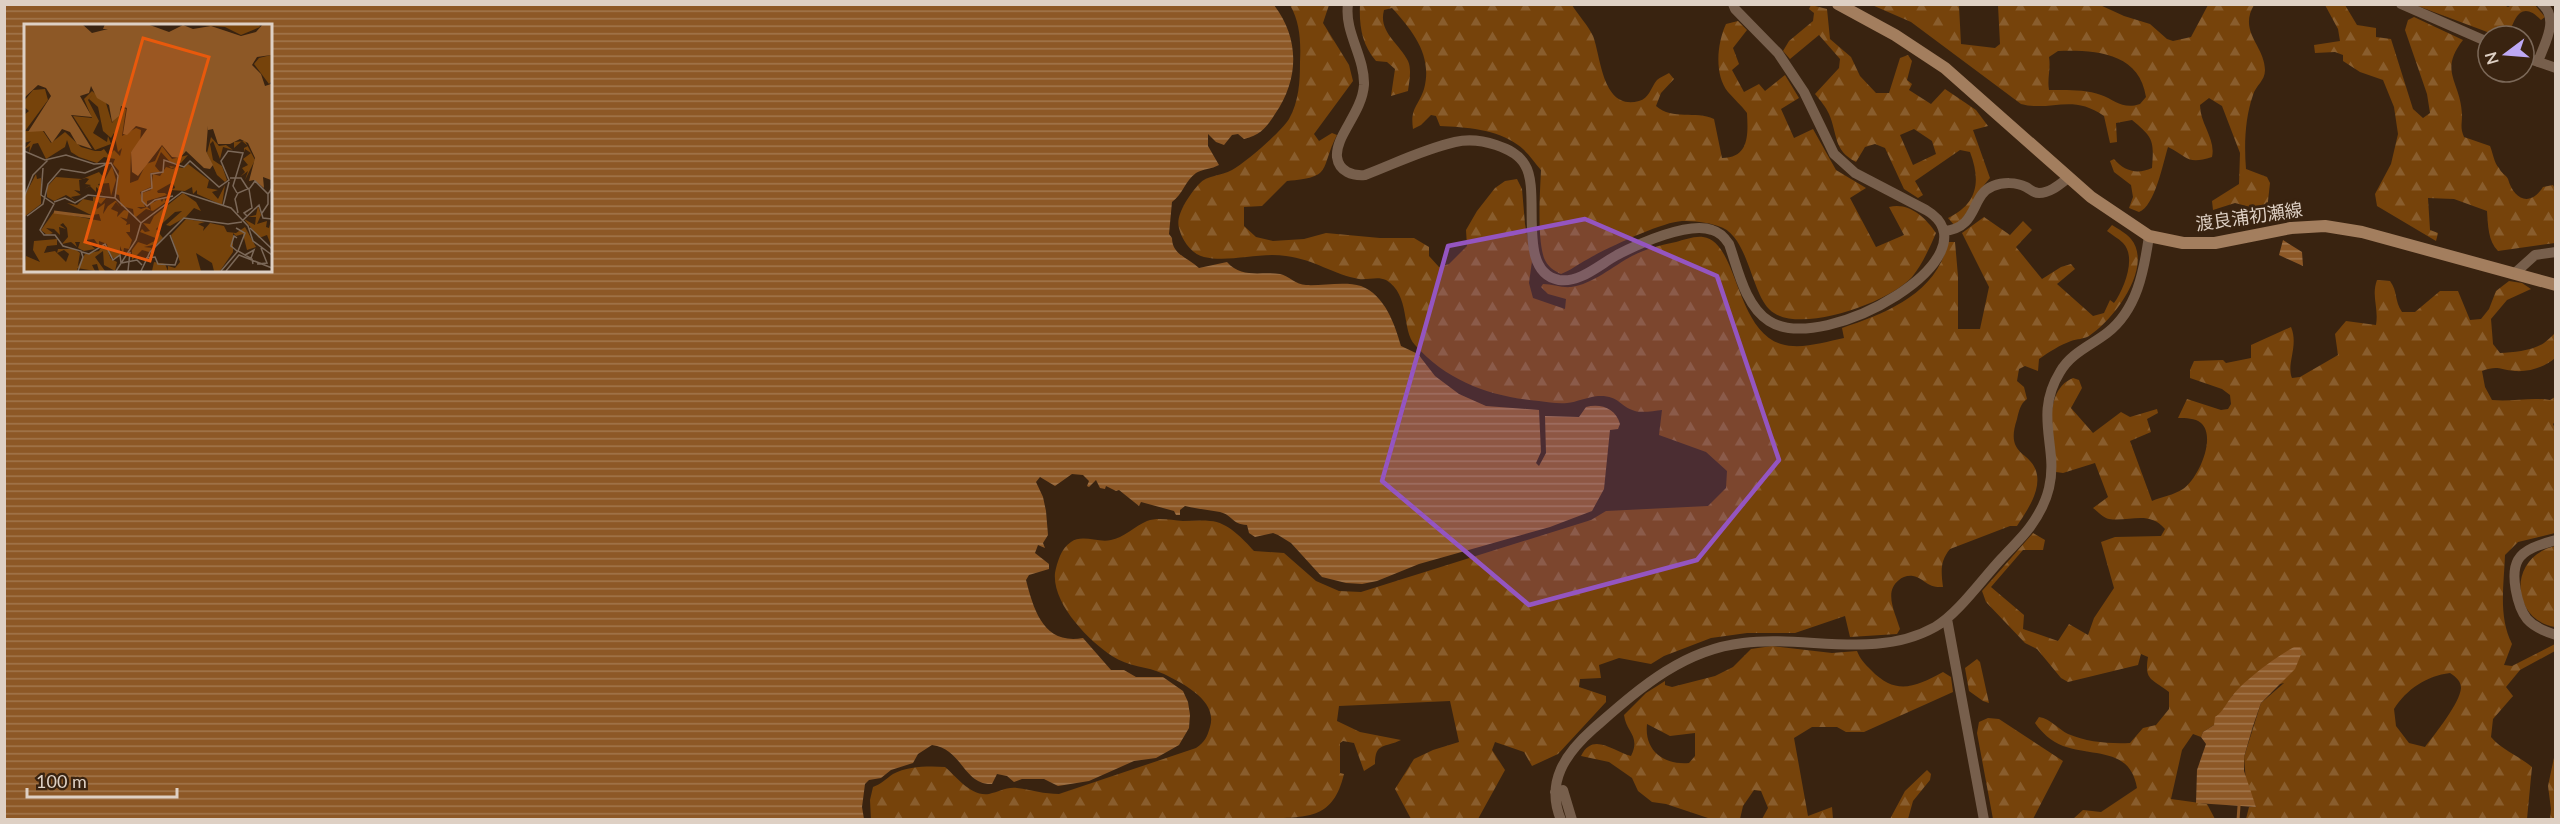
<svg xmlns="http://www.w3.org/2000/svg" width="2560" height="824" font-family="Lato,'Noto Sans JP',sans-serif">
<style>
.forest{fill:url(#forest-firs);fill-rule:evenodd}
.water{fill:url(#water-rules);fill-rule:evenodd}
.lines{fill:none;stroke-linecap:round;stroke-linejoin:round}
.stream{stroke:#8d5826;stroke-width:3}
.street{stroke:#775f4c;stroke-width:10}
.secondary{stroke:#a37e5e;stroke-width:12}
.marked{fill:#9455c0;fill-opacity:0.2;stroke:#9455c0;stroke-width:4.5;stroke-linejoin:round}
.labels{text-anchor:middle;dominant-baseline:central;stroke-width:6;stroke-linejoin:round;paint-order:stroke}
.street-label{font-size:18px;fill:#ded0c4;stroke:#392310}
.inset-river{fill:none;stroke:#8d5826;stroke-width:3}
.inset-road{fill:none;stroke:#7b6858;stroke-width:1.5}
.view{fill:#e8590c;fill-opacity:0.15;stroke:#e8590c;stroke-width:3}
.inset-edge{fill:none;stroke:#ded0c4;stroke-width:3}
</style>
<defs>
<pattern id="forest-firs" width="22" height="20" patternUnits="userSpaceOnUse" patternTransform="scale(1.5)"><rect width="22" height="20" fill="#76430b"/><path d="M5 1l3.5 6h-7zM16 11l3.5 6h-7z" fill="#895d2d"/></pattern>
<pattern id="water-rules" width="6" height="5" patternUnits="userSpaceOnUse" patternTransform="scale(1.5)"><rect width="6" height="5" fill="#8d5826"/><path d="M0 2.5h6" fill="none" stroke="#a2774e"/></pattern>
</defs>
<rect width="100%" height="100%" fill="#392310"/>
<!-- forest -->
<path class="forest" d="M2502,4L2508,7L2512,5H2535L2545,17L2541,20C2522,0 2514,17 2509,36H2498L2415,5Z
M1290,5H1329L1323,23L1349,65L1353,81L1314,134L1319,141L1332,133L1337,135C1319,170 1334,177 1287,181L1262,206L1244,207V226L1256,237L1273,241L1304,239L1326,233L1380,238H1414L1429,247V256L1439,267L1449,264L1467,246L1466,230L1477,211L1495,188L1505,181L1517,179L1522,189L1525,224L1532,261L1529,283L1533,298L1565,309L1566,299L1548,294L1541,287L1543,284C1552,284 1562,288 1571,287C1593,284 1613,266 1632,256C1646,249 1660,245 1676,242C1684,240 1694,236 1703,237C1738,241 1735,330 1781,344C1801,350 1824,342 1844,338L1842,328C1886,313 1937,294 1948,242H1955L1958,276V329H1980L1989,287L1962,233L1984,217L2010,235L2023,221L2032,230L2016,247L2042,279L2061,267L2071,264L2075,269L2057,284L2093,316L2104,313L2110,300L2114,303C2124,289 2137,257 2123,243C2118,238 2112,235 2107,231L2112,225C2118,229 2126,233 2131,239C2154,267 2113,321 2089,336C2084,339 2077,339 2071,341C2060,345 2049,352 2039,359L2038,371L2025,366L2019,369L2017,381L2024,387L2027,399C2020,404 2019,411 2017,419C2004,458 2033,450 2037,475C2040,493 2026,512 2017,526H2010L1950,549C1940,561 1941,571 1943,587C1926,588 1926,579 1913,576C1908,575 1902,577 1899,580C1883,592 1896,614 1900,629L1897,634L1850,637L1845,616L1795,633H1747L1711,638L1664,656L1651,664L1619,658L1599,665L1601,678L1580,679L1579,687L1606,696V702L1558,754L1532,766L1524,752L1495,742L1492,750L1505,770L1478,819H1411L1395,789L1414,759L1433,750L1459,742L1450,701L1339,706L1337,721L1360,732L1401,740C1385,748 1375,742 1375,764L1364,771L1354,743L1343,741L1340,743V773L1344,774C1332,824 1304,815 1258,820H871L870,800L873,787C881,784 886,779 893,774C908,766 929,766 945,767C957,777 971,797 989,794C999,792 1005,787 1017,788C1032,790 1044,794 1059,794L1196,748C1205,742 1207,737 1210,727C1218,701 1184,684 1164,674C1147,666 1128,667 1112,656C1089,641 1052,604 1055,573C1057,563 1061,548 1071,542C1082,534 1098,543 1111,540C1123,538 1135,526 1147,521C1158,517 1171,520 1183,521C1192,521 1201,520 1210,521C1228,522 1243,539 1254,551L1284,553L1316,581L1339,591L1361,592L1591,520L1606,511L1708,506L1726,488L1727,471L1706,452L1659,435L1662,410C1654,411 1642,413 1635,411C1619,406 1619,395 1598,396C1587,397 1577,402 1567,403C1558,404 1548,402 1539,401C1492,397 1448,382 1415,345C1401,330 1411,295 1386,280C1378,276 1368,280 1359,279C1335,275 1313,259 1286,256C1259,252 1229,263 1204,257C1191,254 1182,240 1179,228C1175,215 1190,194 1199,184C1207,175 1221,176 1232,170C1246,162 1281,132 1289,119C1299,101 1300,81 1300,62C1301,42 1300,22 1290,5Z
M1360,5H1572C1578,15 1588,25 1593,36C1601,56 1602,111 1639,101C1649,99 1651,87 1657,80C1660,77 1666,75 1669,73L1674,79L1661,93L1656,106C1673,121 1695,110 1714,119L1722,158C1750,158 1748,133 1747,113C1741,105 1734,99 1728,92C1714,75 1717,43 1726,24L1738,21L1747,30L1733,48L1739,64L1732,70L1744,92L1759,84L1765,91L1785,75L1799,98L1781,109L1794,138L1813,129L1836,170L1866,188L1850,198L1876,247L1904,235L1889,207C1909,202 1925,217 1936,233C1930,247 1922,265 1912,277C1890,302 1796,337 1769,309C1750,289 1748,234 1718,226C1707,222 1693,221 1682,221C1661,222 1600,251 1581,263C1574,267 1569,271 1561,274C1554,271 1547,266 1544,258C1537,237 1540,193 1541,170C1534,162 1527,151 1518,145C1497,129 1465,127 1440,126L1436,116L1431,115L1421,125L1413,129C1410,108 1418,107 1424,89C1433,56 1413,31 1392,8L1384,10C1378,32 1399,43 1408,61C1412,70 1409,82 1408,91L1391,96L1395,69L1387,62L1376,61C1362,45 1359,26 1360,5Z
M1811,5L1827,9L1830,39L1851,57L1860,76L1876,93H1889L1900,58L1908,55L1912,61L1907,80L1912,84L1909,90L1931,104L1945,89L1976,110L1988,126L1973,130L1990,178C1976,193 1971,212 1955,226L1948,218C1978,204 1981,181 1970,152L1960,150L1915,181L1923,195L1918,198L1904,189L1885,148L1875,144L1865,147L1856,162C1833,150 1838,135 1829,114C1826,107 1820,100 1815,94L1839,68L1840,59L1819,35L1790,59L1783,51L1789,41L1813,21L1814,13L1809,9ZM1914,129L1932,141L1936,154L1913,165L1900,135Z
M1872,5H1987L1959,6L1961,44L1995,48L2000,44L1998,5H2100L2124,16L2150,24L2167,39L2173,41L2191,37L2208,5H2254C2238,32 2265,46 2265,70C2265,81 2256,85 2253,95C2245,118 2244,144 2246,169L2267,177L2270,183L2266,219L2259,218L2254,208L2235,203L2213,210L2212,201L2239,184L2240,153L2222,106L2209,98L2200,105C2200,124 2216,139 2212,157C2187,165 2188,157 2168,147C2163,163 2155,206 2139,212L2129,208L2133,197L2131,185L2114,172L2110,161L2114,159C2124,171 2137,175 2152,168C2154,141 2154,138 2132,120L2116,123L2117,142L2110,143L2104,116C2072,93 2051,112 2021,104L1911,22ZM2058,51C2095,50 2139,52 2146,97L2140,104C2123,110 2115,100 2101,95C2085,89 2065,90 2049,90C2047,78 2051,69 2049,57Z
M2325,5H2345L2357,25L2376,28V37L2391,39L2413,109L2423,118L2430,113L2427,94L2405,30L2408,20L2414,17L2463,40C2438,72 2461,81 2462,115C2462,124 2460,128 2464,137L2490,146C2493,153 2494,163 2499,168C2501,173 2506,175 2508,179C2514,200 2530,207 2543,187L2553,185L2556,191L2555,243L2498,251C2488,241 2488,225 2487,211L2454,199L2428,198L2430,230L2438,233L2436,241L2377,206L2375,194L2391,164L2398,134L2394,107L2383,80L2360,72L2343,61V55L2335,52L2315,53L2314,45L2340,41L2338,29Z
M2377,280L2390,281C2398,292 2394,300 2402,312H2415L2440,291H2458L2470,320L2481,319L2489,309L2496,291L2509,281L2522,283L2531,289L2507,300L2491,319L2493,344L2500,353C2514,352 2531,351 2544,343C2548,340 2552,336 2555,333V358C2545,367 2529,372 2515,371C2500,370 2498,365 2482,371L2485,387L2492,400C2512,402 2530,397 2550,400L2555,397V422L2553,424L2556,431L2555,533L2518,542L2505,555C2504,585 2498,616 2512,644L2504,665L2512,666L2555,644V651L2520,670L2506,687L2513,696L2493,719L2491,737C2502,750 2519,756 2532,767L2527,819H2246L2249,807H2256L2246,782L2244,757L2261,703L2284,683L2233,695L2214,725L2203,732L2201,737L2193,734L2182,750L2171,799L2207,804L2215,819H2073L2083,810L2101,812L2137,788C2130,747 2094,757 2063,746C2051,741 2042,733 2035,723L2039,717C2051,719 2058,729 2068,734C2087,742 2109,744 2130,743L2143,728L2156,725L2169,709V692C2152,678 2144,681 2148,657L2141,654L2138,665L2068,682L2061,678L2037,649L2025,643L1986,602L1982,591L2033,533L2045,540L2043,550H2023L1991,587L2024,615L2023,629L2058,641L2069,624L2088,635L2094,618L2114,588L2101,542L2115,537L2161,536L2165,529C2149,510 2130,522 2109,519C2104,518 2098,512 2093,508L2108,497L2095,463L2063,473L2056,472C2053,444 2041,391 2073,378L2079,380L2082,388L2071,408L2093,433L2121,412L2130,417L2157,409L2158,413L2147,419L2151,432L2130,441L2152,501C2161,497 2174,495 2183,489C2198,479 2217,437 2201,423C2195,418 2186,418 2178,418L2187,399L2221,410L2228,409L2231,404L2230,395L2222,389L2190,378V370L2194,361L2223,360L2226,363L2251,358V345L2291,327C2299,346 2286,364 2292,378L2300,377L2338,355L2335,334L2346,321L2376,325C2379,308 2371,296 2377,280ZM2450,673C2456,677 2461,681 2461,688C2460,703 2435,734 2425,747L2409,743L2396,726L2394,709C2407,689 2426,676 2450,673Z
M2555,546V627C2512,620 2506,558 2555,546Z
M1772,646L1832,653L1857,651C1860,659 1865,664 1871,670C1896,696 1915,687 1943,672L1951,677L1953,692L1864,732H1846L1837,727H1812L1794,738L1808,816L1832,807L1833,819H1762L1768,808L1761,791L1754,790L1743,806L1740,819H1711L1666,804L1652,802L1638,791L1632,778L1609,762L1581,756C1593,731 1614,752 1631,756C1641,736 1626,732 1624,715L1646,693L1665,681V685L1672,687L1715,676L1733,667L1751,649ZM1647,724L1670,736L1695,733V756L1689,763C1664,765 1644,751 1647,724Z
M1977,659L1980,662L1989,703L1983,701L1969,691L1965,668Z
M1988,718L1999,719L2063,761L2033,819H1993L1977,733L1979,722Z
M2555,753V819H2550L2551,809L2548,786Z
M1927,770L1931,774L1930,780L1913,801L1908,819H1890L1905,791Z"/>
<!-- water -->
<path class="water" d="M5,4L1274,5C1300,39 1299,79 1275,114C1266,128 1261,135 1244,139L1238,134L1232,135L1224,145L1216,142L1208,134V146L1219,165C1212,169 1202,169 1196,173C1185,181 1183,194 1172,202L1169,234L1172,238C1172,255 1189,258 1199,268L1227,262C1242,279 1261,271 1280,274C1289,276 1296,285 1306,285C1322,286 1345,281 1361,286C1385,295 1395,325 1401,346L1418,354L1435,376L1459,394L1486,406L1539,410L1541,452L1536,463L1539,466L1546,453L1545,416L1579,417L1586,407C1600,403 1616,408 1620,424L1618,429L1610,430L1604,489L1592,511L1550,527L1419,564L1377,581L1362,584L1346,583L1322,577L1291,543L1278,535L1273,533L1255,537L1249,533L1247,525C1231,524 1233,515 1220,512C1209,510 1197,509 1185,506L1180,510V515H1176L1174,511L1141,502L1139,506L1119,490L1116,491L1106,486L1105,489L1100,488L1096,480L1089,487L1087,486L1089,481L1083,475L1072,474L1055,486L1040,477L1036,482L1043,497L1046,511L1048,535L1043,543L1045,548L1038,545L1035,553L1049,564V569L1029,575L1026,580C1034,611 1044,645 1083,638L1111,670H1124L1136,677H1163L1183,691L1188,702L1190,715L1189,728L1179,745L1156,758L1134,761L1089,781L1058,786L1044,779H1022L1014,782L1007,776L997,774L992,784C963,785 963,749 932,745L918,754L913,763L891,770L881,778L869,780L865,784L862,807L864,819H5ZM26,26H270V270H26Z
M2283,240L2302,252L2303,266L2279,255Z
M2294,647H2300L2302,652L2295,669L2261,703L2253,726L2244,757V771L2256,807L2196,803L2197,770L2206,744L2201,737L2203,732L2214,725L2215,717C2224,711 2226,703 2233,695C2247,678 2275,658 2294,647Z"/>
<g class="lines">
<!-- stream -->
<path class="stream" d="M2238,820L2239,806"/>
<!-- street -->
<path class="street" d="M1348,4C1344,32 1365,57 1364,85C1362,113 1335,136 1337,157C1339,172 1353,176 1365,175C1394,164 1424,149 1455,142C1468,139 1484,141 1496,145C1508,149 1519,154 1525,165C1542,192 1515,272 1559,280C1580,283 1599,265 1617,255C1638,244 1689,221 1712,230C1720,232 1725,238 1729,244C1738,269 1745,306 1769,321C1825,357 2001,254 1926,210L1855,173L1834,154L1804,92L1778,53L1735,9L1733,4
M2401,4L2488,42
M2524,57L2556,68
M2538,62C2544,44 2560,19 2542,4
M1944,231C1979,228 1970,195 1993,186C2003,182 2016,182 2026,187C2030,189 2033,193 2039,193C2050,193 2059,185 2068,178
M2515,273L2535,255L2556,252
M2556,540C2543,544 2525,548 2518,560C2510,574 2517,606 2527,619C2534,627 2546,632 2556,635
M1947,619L1984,820
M1555,792L1563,790L1572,820
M1561,820C1545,782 1566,753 1593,729C1638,690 1681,650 1743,643C1807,635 1876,660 1935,627C1958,614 1983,578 2002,558C2011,548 2022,538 2030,527C2038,516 2046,501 2049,488C2059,447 2033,416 2060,372C2071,353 2090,346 2107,333C2137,310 2144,271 2149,236"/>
<!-- secondary -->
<path class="secondary" d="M1838,4L1895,35L1945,68L2091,197L2149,236L2183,243H2215L2291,228L2325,226L2362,232L2556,285"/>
</g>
<!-- marked area -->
<path class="marked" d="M1585,219L1717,276L1779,460L1697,560L1529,605L1382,481L1448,246Z"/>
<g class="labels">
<!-- street labels -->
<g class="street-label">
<text transform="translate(2249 216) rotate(-8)">渡良浦初瀬線</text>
</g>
</g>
<!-- overview -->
<g transform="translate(24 24)">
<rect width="248" height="248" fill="#392310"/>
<path d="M161,0H235L236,3L217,11L201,3ZM247,31V58L245,60L230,40L235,34ZM21,65L24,76L1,107H19L27,119L41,108L57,123L71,127H77L80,125L85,132L90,126L96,132L98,124L94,128L90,109L87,114L79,107L74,83L65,75L69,70L64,76L75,97L69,109L83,118L84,112L87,120L71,126L49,92L68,94L60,75L68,67L82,79L88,99L98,84L102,85L98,112L112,104L117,106L116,118L107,128L106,159L114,156L122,140L131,137L138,122L148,135L164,131L157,139H147L137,128L131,142L136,148L126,149L127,163L116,168L121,183H113L117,185L123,183L127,186L126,180L136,175L138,178L140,174L142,178L129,187L122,185L112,193L117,197L110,192L109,185L97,182L95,171L91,170L95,147L89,140L91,135L80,133L73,139L55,133L47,128L43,116L41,123L22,135L14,119L9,120L5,129L6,122L0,125L7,117L0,119V91L5,87L0,83V77L9,66ZM187,113L195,122L202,121L209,126L199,123L196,135L189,117L186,120L189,136L198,142L203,156L201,158L193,151L183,129ZM218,117L210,124V118L221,117L231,136L221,156L224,147L216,153L221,148L218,144L224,141L219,135L227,129L221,125L220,128V124L224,122ZM164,140L185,156L183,164L194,166L188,168L194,175L201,161L198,181L173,170V166L169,170L168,163L161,167L146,166L151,164L149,158L133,167L134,169H141L143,171L123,177V182L119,179L118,169L127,166L129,150L136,152L142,143L149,145L152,143L147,144L145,142L159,144ZM88,142L92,156L87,172L85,159L74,160L79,169L72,163V168L66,162L60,165L67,161L61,160L65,155L62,154L55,156L56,167L50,166L57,171L47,173L52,177L42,171L30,177L23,173V163L32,153L58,155L75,148L81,155ZM12,150L13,155L17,154V180L0,193V173ZM159,169L172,178L177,187L170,184L162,193L146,202L142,201L158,187L151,188L132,205L139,214L133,220L120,223L128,224L125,228L118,226L108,236V226L114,218L123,221L134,215L116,208L118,205L121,208L126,207L119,199L126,200L130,192ZM69,173L82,174L77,180L71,176L73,185L81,179L79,190L84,182L91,177H92L96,183L92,178L87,185L94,188L93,193L100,186L105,187L103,195L96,193L103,198L102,201L106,200V208H102L108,216L105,225L100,224L99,230L96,222V231L90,235L84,228L87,235L93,238L91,247L80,241L79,227L71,233L81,247H75L73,240L68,241L71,247L53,244L61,230L75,227L79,220L84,226L83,220L75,217V222L70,215L62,216L71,225L60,227L54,224L56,218H51L53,223L47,218L38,220L44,213L43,204L39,199L36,201L42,205L35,203L36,211L30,205L22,204L29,209L23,211L17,206L30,188L77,197L75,190L67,191L43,179L53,181L59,175L69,177ZM234,182L237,191L233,200L243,197L242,203L245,204L247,196V221L243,211L235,214L220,195L231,201L232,193H224L232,191ZM162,195L181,198L174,200L180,203L179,207L186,199L200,202L203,208L212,209L221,203L232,223L223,226L219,210L212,212L209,209V228L196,247H190L188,239L172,229L177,247H128L130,238L141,240L144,247V242L151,244L156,238L147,211ZM33,215V221L23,222L20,229L31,227L42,238L45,230L40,226L33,229L34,225H51L56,229L53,247H0L2,232L16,238L9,226L10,217Z" fill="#76430b"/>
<path d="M0,0H58L68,9L84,5H79L81,0H123L145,8L159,1L169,5L187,2L217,12L232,8L239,0H247V31L233,33L228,41L237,50L241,62L247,60V156L239,153L240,164L230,156L225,157L231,134L224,119L216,115L206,120H194L189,105L184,106V102L182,127L189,141L186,145L180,144L162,127L156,134L148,133L138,121L114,152L108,148L107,128L123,105L112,102L103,111L99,110L103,84L97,82L95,92L88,98L85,81L73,74L67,62L65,69L56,72L68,93L47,91L68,125L53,120L46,108L38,105L28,119L20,107L4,108L27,72L22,64L14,61L0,74Z" fill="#8d5826"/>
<path class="inset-river" d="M30,188L69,193"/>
<path class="inset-road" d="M0,127L21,136L42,131L70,140L87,139L94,152L91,174L117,199M19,144L17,171L30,180L16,206L20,211H31L39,222L57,227L59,233L54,247M206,154H217L224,165M149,172L131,176L123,182L118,177V168L128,164L127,150L139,148L140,136L160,143L166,137L195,163L205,156L197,137L204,127L219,129L209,162L213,169M0,173L9,151L24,136M30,178L41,174L51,179L64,171L91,174M199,182L205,158M214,189L211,175L214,169L226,164L231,157L244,170L248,164M238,189L244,180V170M3,192L19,180L24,160L37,145L61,149L83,140M223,192L220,189L228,184L225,165M218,197L235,181L239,194L248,195M212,204L221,209L214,227L228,235L229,240M226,204L248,225M213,214L210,212L207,222L213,227M58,228L65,230L81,220L89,236L96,231L97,239L113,236L118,241M221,231L230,226L227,234M122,234L131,233L134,240L151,241L154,232L146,211M233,240L243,239L237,224M92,247L112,216L117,199L158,168L207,184L224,202L229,217L248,231M104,247L106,228M117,247L126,228L160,194L204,200L218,198M197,247L214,227M202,247L215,231L248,244"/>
<path class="view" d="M119,14L185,33L126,237L61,218Z"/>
<rect width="248" height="248" class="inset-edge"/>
</g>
<!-- border -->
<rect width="2560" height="824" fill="none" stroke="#ded0c4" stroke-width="12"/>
<!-- north arrow -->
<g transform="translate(2506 54) rotate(254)"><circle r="28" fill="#392310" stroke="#7b6858" stroke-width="1.5"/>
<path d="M0-4.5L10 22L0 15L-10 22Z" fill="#bea9f5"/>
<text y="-9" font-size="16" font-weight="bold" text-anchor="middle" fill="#ded0c4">N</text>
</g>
<!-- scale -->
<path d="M27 788v9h150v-9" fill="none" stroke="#ded0c4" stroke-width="3"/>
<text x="36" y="788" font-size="18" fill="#ded0c4" stroke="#392310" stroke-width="4.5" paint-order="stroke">100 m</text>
</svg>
